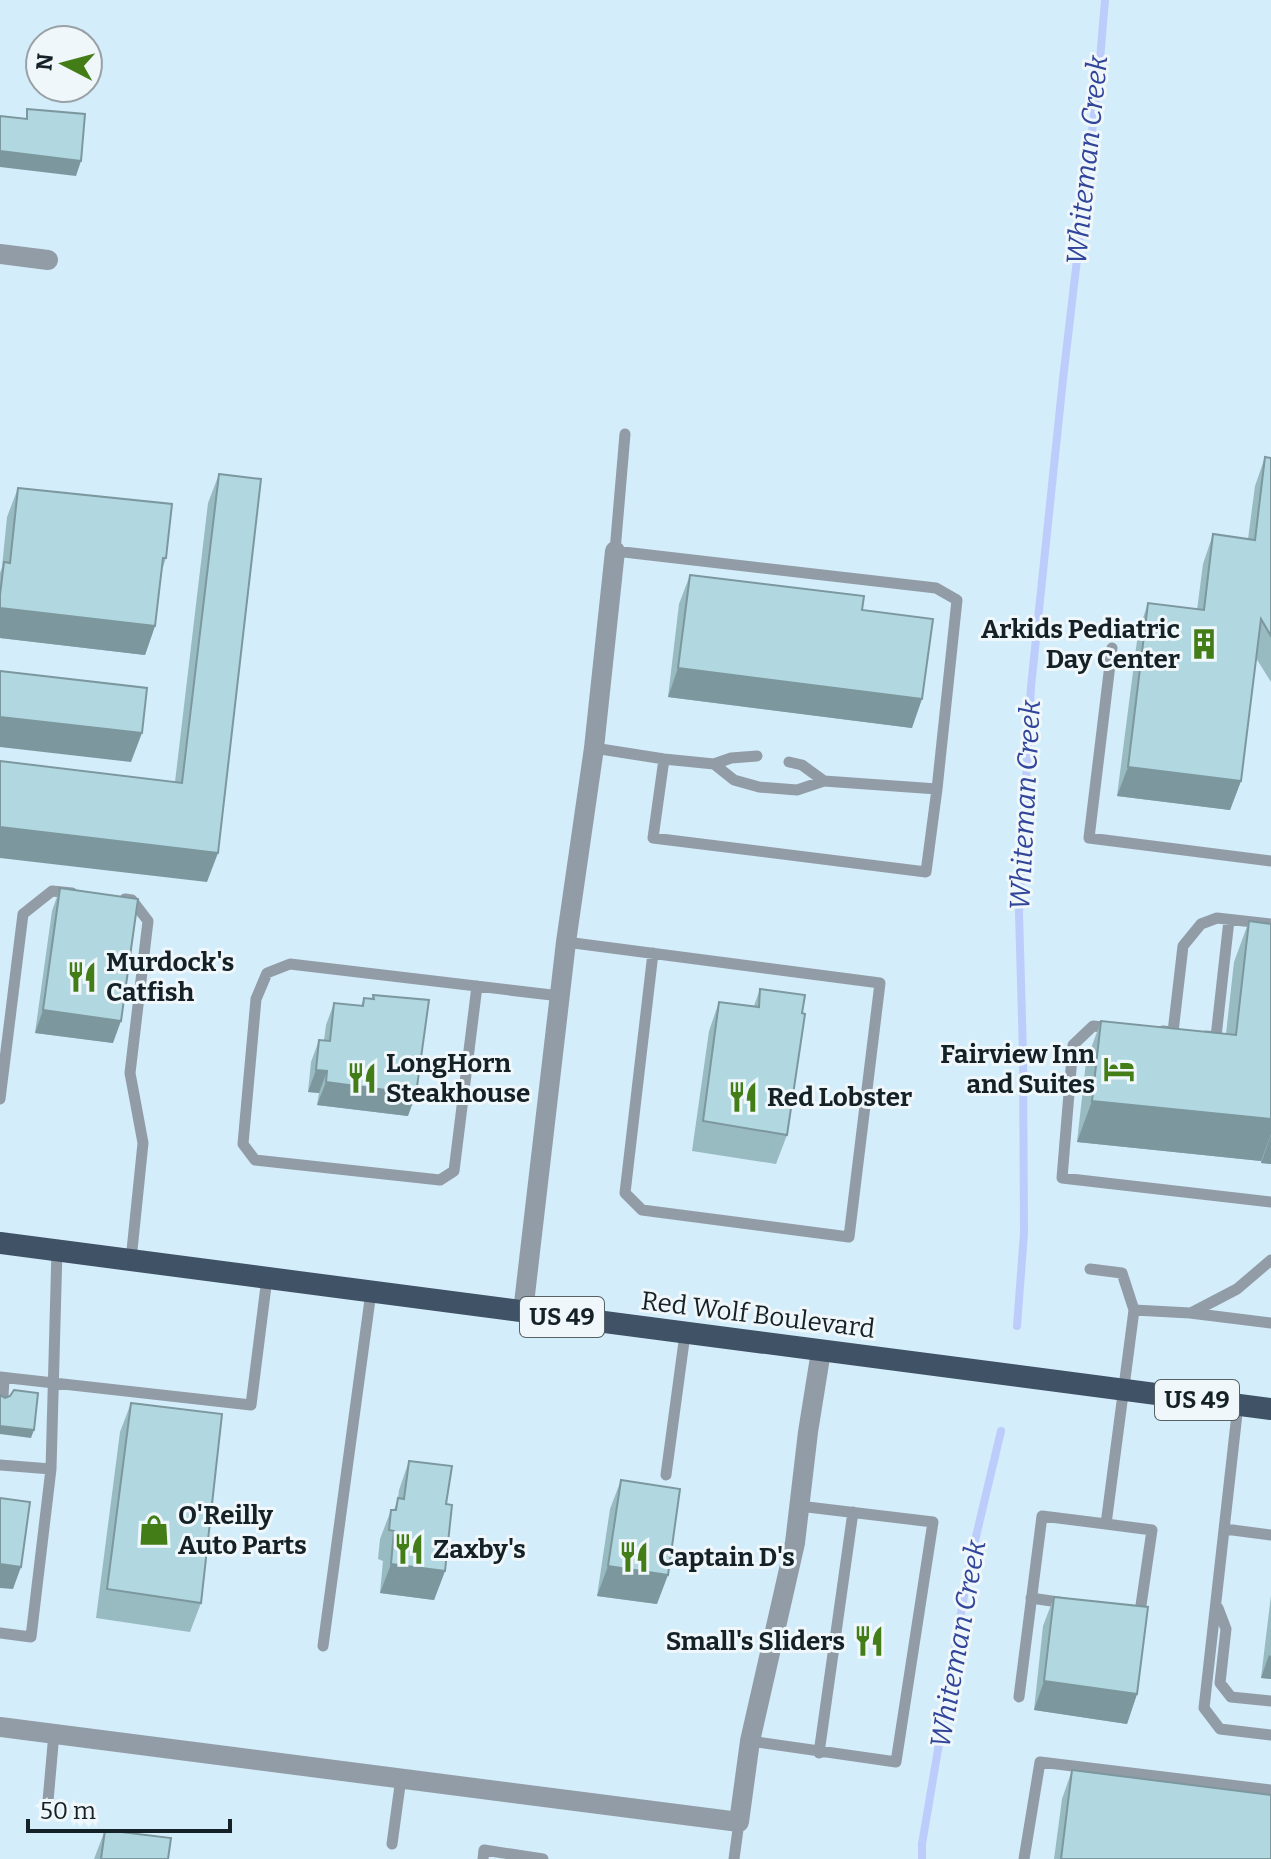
<svg xmlns="http://www.w3.org/2000/svg" width="1271" height="1859" font-family="Bitter,serif">
<style>
.lines{fill:none;stroke-linecap:round;stroke-linejoin:round}
.stream{stroke:#bdcdfb;stroke-width:8}
.service{stroke:#929ca6;stroke-width:11}
.minor{stroke:#929ca6;stroke-width:20}
.trunk{stroke:#405265;stroke-width:22}
.wall{fill:#98bac1}
.shaded-wall{fill:#7c979d}
.building{fill:#b1d8e0;stroke:#7c979d;stroke-width:2}
.labels{text-anchor:middle;dominant-baseline:central;stroke-width:6;stroke-linejoin:round;paint-order:stroke}
.shield{fill:#f0f7fa;stroke:#566166;stroke-width:2}
.shield-label{font-size:24px;font-weight:bold;fill:#142127}
.poi-label{font-size:26px;font-weight:bold;fill:#142127;stroke:#f0f7fa;text-anchor:start}
.street-label{font-size:26px;fill:#142127;stroke:#f0f7fa}
.water-label{font-size:28px;font-style:italic;fill:#31459a;stroke:#f0f7fa}
</style>
<rect width="100%" height="100%" fill="#d3edfb"/>
<g class="lines">
<!-- stream -->
<path class="stream" d="M1017,1326L1024,1233L1023,1054L1019,912L1031,687L1063,379L1099,72L1105,0
M922,1859V1844L969,1566L1001,1431"/>
<!-- service -->
<path class="service" d="M1112,648L1089,838L1271,861
M594,748L664,759L714,764L734,780L759,787L797,790L824,781L937,789L957,600L936,588L615,551L625,434
M664,759L653,838L926,872L937,789
M789,762L802,765L824,781
M714,764L731,758L757,756
M125,899L132,900L148,921L130,1073L143,1143L131,1260
M566,942L880,983L849,1237L642,1210L625,1193L653,953
M477,986L454,1171L440,1180L255,1160L243,1144L256,999L267,973L290,964L560,996
M1113,1028L1093,1026L1073,1045L1062,1178L1271,1202
M1163,1031L1173,1032L1183,946L1201,924L1217,918L1271,924
M1206,1036L1216,1037L1229,920
M0,1099L23,914L52,891L72,893
M1090,1269L1122,1273L1134,1310
M1191,1313L1237,1289L1271,1260
M0,1377L251,1405L267,1278
M3,1397L4,1378
M1238,1405L1204,1708L1220,1729L1271,1735
M0,1465L51,1469
M666,1475L685,1334
M1106,1524L1152,1530L1140,1612L1133,1611
M1225,1529L1271,1535
M1031,1598L1065,1603
M1218,1608L1226,1629L1220,1683L1231,1697L1271,1701
M0,1633L31,1637L51,1469L57,1250
M323,1646L371,1292
M1019,1697L1042,1516L1106,1524L1134,1310L1190,1313L1271,1323
M750,1741L896,1762L933,1522L799,1506
M819,1753L853,1512
M48,1801L54,1733
M392,1844L401,1778
M483,1859L484,1850L543,1859
M734,1859L739,1822
M1024,1859L1040,1762L1271,1790"/>
<!-- minor -->
<path class="minor" d="M0,254L48,260
M523,1312L566,942L594,748L615,551
M0,1727L739,1822L750,1741L795,1543L808,1432L821,1351"/>
<!-- trunk -->
<path class="trunk" d="M0,1243L1271,1409"/>
</g>
<!-- wall -->
<path class="wall" d="M1265,457L1271,458V682L1256,658L1241,781L1230,810L1117,796L1138,633L1148,603L1197,610L1203,564L1213,534L1248,539L1255,486Z
M219,474L207,882L175,782L208,503Z
M18,488L166,558L162,570L155,626L145,655L0,638V573L2,567L7,517Z
M690,575L862,610L912,728L668,697L679,604Z
M60,888L113,1043L35,1033L52,911Z
M1249,921L1271,924V1164L1261,1163V1161L1077,1142L1086,1062L1101,1021L1226,1034L1234,962Z
M760,989L787,1135L776,1164L692,1151L709,1031L719,1002L754,1006Z
M373,995L408,1116L317,1105L319,1093L308,1092L311,1062L319,1040H324L326,1025L334,1003L361,1006L364,998H372Z
M131,1403L201,1603L190,1632L96,1618L120,1432Z
M409,1461L446,1504L445,1571L434,1600L380,1593L383,1561L378,1559L380,1539L391,1510H394L398,1499L399,1490Z
M621,1480L657,1604L597,1596L610,1509Z
M1271,1595V1679L1261,1678Z
M1054,1597L1137,1694L1127,1724L1034,1710L1043,1626Z
M1072,1770L1271,1859H1054L1062,1799Z
M105,1830L168,1859H94Z"/>
<!-- shaded-wall -->
<path class="shaded-wall" d="M0,151L81,161L76,176L0,167Z
M0,608L155,626L145,655L0,638Z
M678,668L922,699L912,728L668,697Z
M0,717L142,733L131,762L0,747Z
M1128,767L1241,781L1230,810L1117,796Z
M0,827L218,853L207,882L0,858Z
M43,1010L121,1021L113,1043L35,1033Z
M316,1070L327,1071L319,1093L308,1092Z
M326,1082L416,1094L408,1116L317,1105Z
M1092,1101L1271,1119V1134L1261,1161L1077,1142Z
M1271,1135V1164L1261,1163Z
M0,1426L34,1430L31,1438L0,1434Z
M0,1564L21,1567L13,1589L0,1588Z
M391,1564L445,1571L434,1600L380,1593Z
M608,1566L668,1575L657,1604L597,1596Z
M1269,1655L1271,1656V1679L1261,1678Z
M1044,1681L1137,1694L1127,1724L1034,1710Z"/>
<!-- building -->
<path class="building" d="M27,109L85,114L81,161L0,151V116L27,119Z
M1265,457L1271,458V636L1261,619L1241,781L1128,767L1148,603L1204,610L1213,534L1255,540Z
M219,474L261,479L218,853L0,827V761L182,783Z
M18,488L172,504L166,558H163L155,626L0,608V595L4,562L10,563Z
M690,575L864,596L862,610L933,619L922,699L678,668Z
M0,671L147,688L142,733L0,717Z
M60,888L138,899L121,1021L43,1010Z
M1249,921L1271,924V1119L1092,1101L1101,1021L1236,1035Z
M760,989L805,995L802,1013L805,1014L787,1135L703,1121L719,1002L759,1007Z
M373,995L429,1000L416,1094L326,1082L327,1071L316,1070L319,1040L330,1041L334,1003L363,1006L364,998L374,999Z
M14,1390L38,1393L34,1430L0,1426V1395L5,1398L10,1396Z
M131,1403L222,1414L201,1603L107,1589Z
M409,1461L452,1466L446,1504L452,1505L445,1571L391,1564L394,1531L389,1530L391,1510H396L398,1498L404,1499Z
M621,1480L680,1489L668,1575L608,1566Z
M0,1498L30,1502L21,1567L0,1564Z
M1054,1597L1148,1607L1137,1694L1044,1681Z
M1072,1770L1271,1795V1859H1061Z
M105,1830L171,1838L168,1859H101Z"/>
<!-- icons -->
<defs>
<symbol id="building-bare" viewBox="-9 -9 18 18"><path d="M-4-6H4V6H1V3H-1V6H-4ZM-2.5-4.3h1.7v1.8h-1.7ZM.8-4.3h1.7v1.8H.8ZM-2.5-1h1.7V.8h-1.7ZM.8-1h1.7V.8H.8Z" fill="#437d17" stroke="#f0f7fa" stroke-width="2.5" paint-order="stroke"/></symbol>
<symbol id="restaurant-bare" viewBox="-9 -9 18 18"><path d="M-5-6h1v4h1v-4h1v4h1v-4h1v5L-1.5 .5V6h-2V.5L-5-1ZM5-6V6H3V1.5H1.5Q1.5-4 5-6Z" fill="#437d17" stroke="#f0f7fa" stroke-width="2.5" paint-order="stroke"/></symbol>
<symbol id="hotel-bare" viewBox="-9 -9 18 18"><path d="M-6-4.5h1.5V1H6V5H4.5V3h-9V5H-6ZM-4 0a1.8 1.8 0 1 1 3.6 0ZM.5 0V-2.5h3Q6-2.5 6 0Z" fill="#437d17" stroke="#f0f7fa" stroke-width="2.5" paint-order="stroke"/></symbol>
<symbol id="shop-bare" viewBox="-9 -9 18 18"><path d="M-5-2.5h2.3a2.7 3.5 0 0 1 5.4 0H5L5.5 6h-11ZM-1.5-2.5h3a1.5 2.3 0 0 0-3 0Z" fill="#437d17" stroke="#f0f7fa" stroke-width="2.5" paint-order="stroke"/></symbol>
</defs>
<g fill-rule="evenodd">
<use href="#building-bare" x="1182" y="622" width="44" height="44"/>
<use href="#restaurant-bare" x="60" y="955" width="44" height="44"/>
<use href="#hotel-bare" x="1097" y="1047" width="44" height="44"/>
<use href="#restaurant-bare" x="340" y="1056" width="44" height="44"/>
<use href="#restaurant-bare" x="721" y="1075" width="44" height="44"/>
<use href="#shop-bare" x="132" y="1508" width="44" height="44"/>
<use href="#restaurant-bare" x="387" y="1527" width="44" height="44"/>
<use href="#restaurant-bare" x="612" y="1535" width="44" height="44"/>
<use href="#restaurant-bare" x="847" y="1619" width="44" height="44"/>
</g>
<g class="labels">
<!-- shield labels -->
<g class="shield">
<rect x="520" y="1297" width="84" height="40" rx="6"/>
<rect x="1155" y="1380" width="84" height="40" rx="6"/>
</g>
<g class="shield-label">
<text x="562" y="1317">US 49</text>
<text x="1197" y="1400">US 49</text>
</g>
<!-- poi labels -->
<g class="poi-label">
<text x="1180" y="629" text-anchor="end">Arkids Pediatric<tspan x="1180" dy="30">Day Center</tspan></text>
<text x="106" y="962">Murdock's<tspan x="106" dy="30">Catfish</tspan></text>
<text x="1095" y="1054" text-anchor="end">Fairview Inn<tspan x="1095" dy="30">and Suites</tspan></text>
<text x="386" y="1063">LongHorn<tspan x="386" dy="30">Steakhouse</tspan></text>
<text x="767" y="1097">Red Lobster</text>
<text x="178" y="1515">O'Reilly<tspan x="178" dy="30">Auto Parts</tspan></text>
<text x="433" y="1549">Zaxby's</text>
<text x="658" y="1557">Captain D's</text>
<text x="845" y="1641" text-anchor="end">Small's Sliders</text>
</g>
<!-- street labels -->
<g class="street-label">
<text transform="translate(758 1315) rotate(7)">Red Wolf Boulevard</text>
</g>
<!-- water labels -->
<g class="water-label">
<text transform="translate(1087 160) rotate(-84)">Whiteman Creek</text>
<text transform="translate(1025 805) rotate(-87)">Whiteman Creek</text>
<text transform="translate(958 1644) rotate(-80)">Whiteman Creek</text>
</g>
</g>
<!-- north arrow -->
<g transform="translate(64 64) rotate(276)"><circle r="38" fill="#f0f7fa" stroke="#98a1a6" stroke-width="2"/>
<path d="M0-6L14 30L0 20L-14 30Z" fill="#437d17"/>
<text y="-12" font-size="22" font-weight="bold" text-anchor="middle" fill="#142127">N</text>
</g>
<!-- scale -->
<path d="M28 1819v12h202v-12" fill="none" stroke="#142127" stroke-width="4"/>
<text x="40" y="1819" font-size="24" fill="#142127" stroke="#f0f7fa" stroke-width="6" paint-order="stroke">50 m</text>
</svg>
